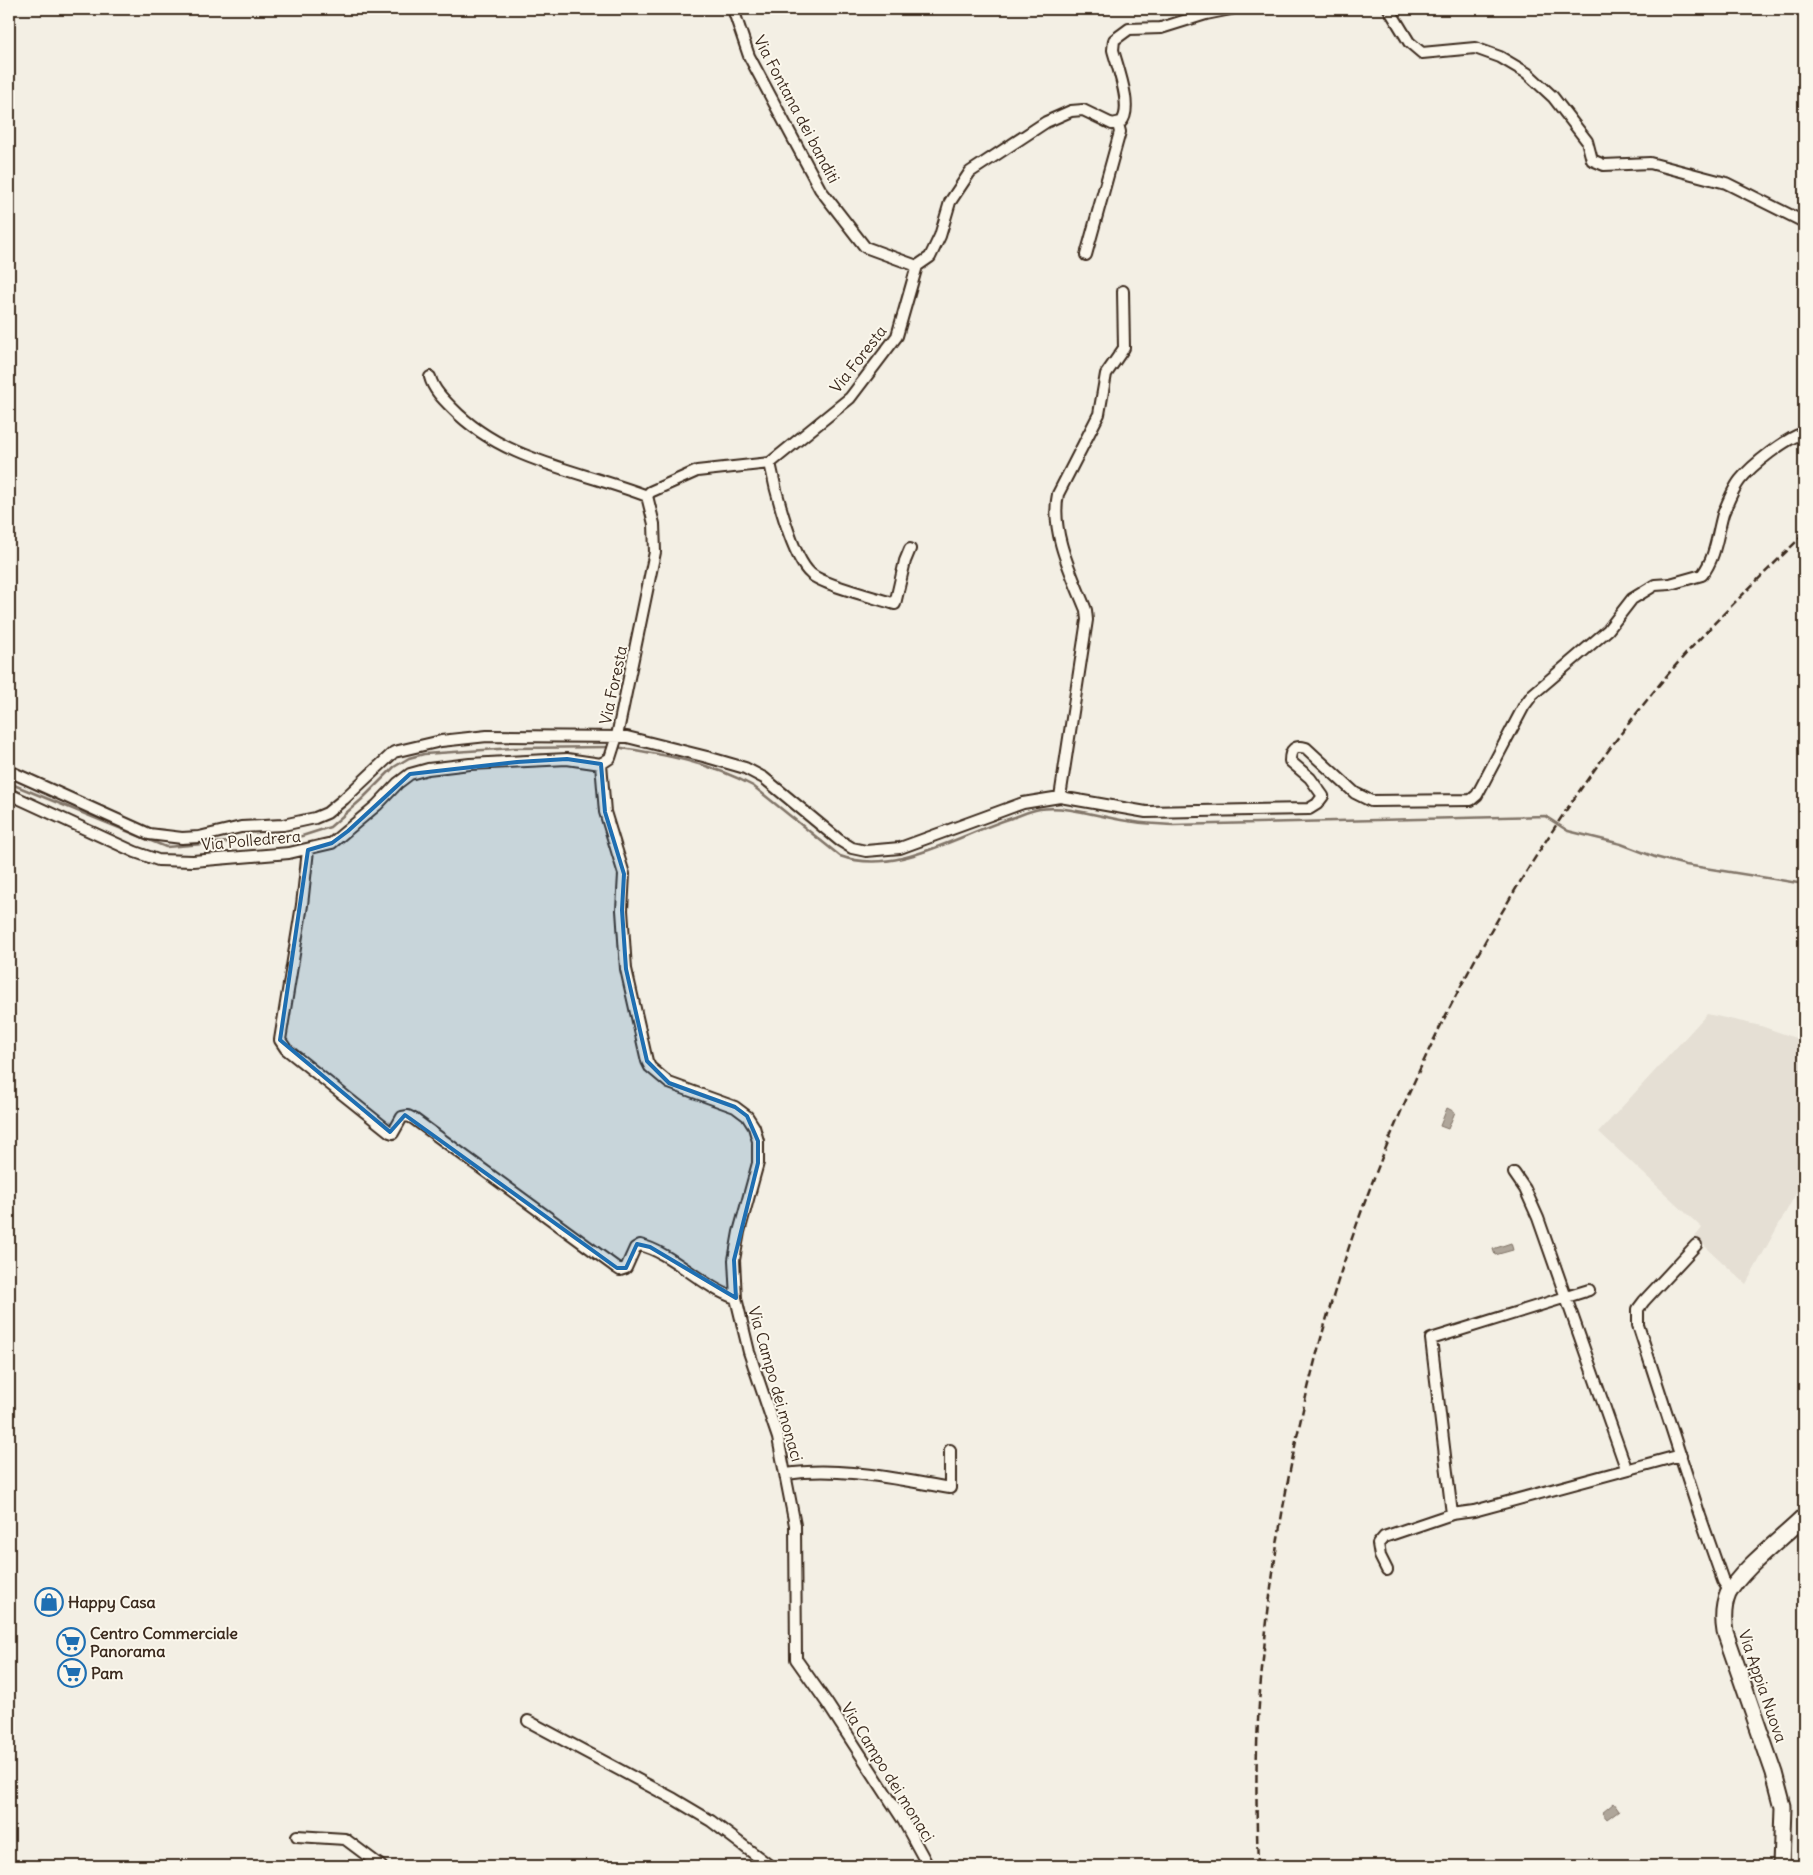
<svg xmlns="http://www.w3.org/2000/svg" width="1813" height="1875" font-family="Delius,sans-serif">
<style>
.built{fill:#e5dfd4}
.water{fill:#afa69a;stroke:#817468}
.lines{fill:none;stroke-linecap:round;stroke-linejoin:round}
.stream{stroke:#817468;stroke-width:2.5}
.street-casing{stroke:#3b2a1e;stroke-width:14}
.secondary-casing{stroke:#3b2a1e;stroke-width:19}
.street{stroke:#fbf7ec;stroke-width:10}
.secondary{stroke:#fbf7ec;stroke-width:15}
.rail{stroke:#3b2a1e;stroke-width:2.5;stroke-dasharray:8 4;stroke-linecap:butt}
.marked{fill:#1f6fb2;fill-opacity:0.2;stroke:#1f6fb2;stroke-width:4;stroke-linejoin:round}
.labels{text-anchor:middle;dominant-baseline:central;stroke-width:4;stroke-linejoin:round;paint-order:stroke}
.street-label{font-size:16px;fill:#3b2a1e;stroke:#fbf7ec}
.poi-label{font-size:16px;font-weight:bold;fill:#3b2a1e;stroke:#fbf7ec;text-anchor:start}
</style>
<rect width="100%" height="100%" fill="#f3efe4"/>
<filter id="ink" filterUnits="userSpaceOnUse"><feTurbulence type="fractalNoise" baseFrequency=".02" numOctaves="2"/><feDisplacementMap in="SourceGraphic" scale="10" xChannelSelector="R" yChannelSelector="G"/><feConvolveMatrix kernelMatrix="1 2 1 2 8 2 1 2 1" color-interpolation-filters="sRGB"/></filter>
<g filter="url(#ink)">
<!-- built -->
<path class="built" d="M1707,1014L1761,1026L1804,1041V1179L1746,1284L1695,1237L1702,1228L1599,1132Z"/>
<!-- water -->
<path class="water" d="M1447,1108L1455,1112L1448,1129L1440,1126Z
M1511,1243L1513,1250L1495,1255L1493,1249Z
M1614,1803L1619,1810L1607,1819L1602,1813Z"/>
<g class="lines">
<!-- stream -->
<path class="stream" d="M616,747C662,754 712,763 753,786L840,856C896,877 961,833 1015,817C1023,814 1032,810 1040,809C1071,805 1105,819 1135,822C1148,824 1160,824 1173,825L1545,816L1568,831L1621,844L1655,857L1686,865L1804,884
M9,783L166,847L302,836L330,827L361,800L394,767L409,758L424,754L513,748L610,747"/>
<defs>
<path id="street" d="M733,9L749,56L820,189L865,247L917,266
M1389,9L1409,42L1422,53L1475,48L1500,57L1527,73L1553,97L1587,141L1592,160L1604,165L1650,163L1726,183L1804,222
M1086,255L1120,132L1118,124
M430,377C433,389 443,399 452,408C504,462 580,470 647,496
M770,463C775,489 792,558 811,574C823,585 877,598 895,604L905,561L910,549
M601,764L605,812L624,874L622,910L626,969L647,1061L650,1067L669,1083L735,1107L747,1116L754,1127L758,1141V1163L739,1232L734,1260L736,1298L749,1352L778,1438L795,1525L796,1659L827,1703L903,1820L928,1866
M601,764L610,758L617,736L655,552L654,524L647,496L650,492L697,471L770,463L850,398L897,336L917,266L930,257L940,236L950,202L970,172L1046,122L1071,111L1083,110L1112,124L1121,122C1134,109 1117,66 1113,50L1114,40L1129,29L1161,28L1206,14L1231,9
M9,771L149,834L182,838L199,837L241,827L283,825L315,818L327,813L344,799L394,752L441,741L487,736L627,737L707,757L745,768L764,778L839,840L852,848L866,851L900,848L1023,803L1060,797L1146,812L1309,809L1317,804L1323,796L1310,778L1290,761C1290,749 1295,745 1306,748L1355,793L1371,801L1471,800L1477,795L1524,706L1533,694L1608,630L1632,599L1655,585L1670,584L1702,575C1716,557 1717,535 1723,514C1727,504 1733,489 1740,480C1752,465 1786,438 1804,433
M9,794L135,852L158,860L193,861L289,853L332,843L377,805L398,783L410,774L428,769L470,764L567,759L601,764
M1060,797L1087,620L1086,610C1072,575 1050,532 1058,494L1099,414L1106,374L1124,348L1123,291
M308,850L302,905L280,1040L286,1049L390,1132L393,1133L402,1117L408,1116L414,1119L617,1268L620,1270L626,1268L635,1248L640,1245C671,1252 703,1288 736,1298
M1514,1173L1525,1189L1538,1218L1626,1468
M1696,1245L1644,1301L1638,1309V1325L1700,1516L1723,1581L1730,1592
M786,1474C840,1466 896,1479 950,1488V1450
M1452,1514L1431,1339L1589,1290
M1387,1570L1380,1556L1378,1544L1384,1537L1452,1514L1474,1511L1681,1455
M528,1721L674,1799L711,1821L770,1866
M297,1836L345,1839L381,1866"/>
<path id="secondary" d="M1781,1866L1783,1807L1774,1773L1725,1632C1723,1620 1723,1606 1728,1594C1741,1569 1783,1538 1804,1517"/>
</defs>
<!-- street casing -->
<use href="#street" class="street-casing"/>
<!-- secondary casing -->
<use href="#secondary" class="secondary-casing"/>
<!-- street -->
<use href="#street" class="street"/>
<!-- secondary -->
<use href="#secondary" class="secondary"/>
<!-- rail -->
<path class="rail" d="M1258,1866C1256,1804 1255,1742 1261,1680C1268,1603 1278,1526 1294,1451C1350,1175 1478,910 1655,690C1700,634 1754,584 1804,534"/>
</g>
</g>
<!-- marked area -->
<path class="marked" d="M567,759L601,764L605,812L624,874L622,910L626,969L647,1061L669,1083L735,1107L747,1116L758,1141V1163L734,1260L736,1298L650,1247L637,1244L626,1268H617L405,1115L390,1132L280,1040L308,850L332,843L348,831L410,774L517,762Z"/>
<!-- icons -->
<defs>
<symbol id="shop-ring" viewBox="-11 -11 22 22"><circle r="9.5" fill="#fbf7ec" stroke="#1f6fb2" stroke-width="1.5"/><path d="M-5-2.5h2.3a2.7 3.5 0 0 1 5.4 0H5L5.5 6h-11ZM-1.5-2.5h3a1.5 2.3 0 0 0-3 0Z" fill="#1f6fb2"/></symbol>
<symbol id="supermarket-ring" viewBox="-11 -11 22 22"><circle r="9.5" fill="#fbf7ec" stroke="#1f6fb2" stroke-width="1.5"/><path d="M-6-5.5h2.5l.6 2H6L4.5 2H-2.5L-4.4-4H-6ZM-1.5 3.2a1.3 1.3 0 1 0 .1 0ZM3 3.2a1.3 1.3 0 1 0 .1 0Z" fill="#1f6fb2"/></symbol>
</defs>
<g fill-rule="evenodd">
<use href="#shop-ring" x="33" y="1586" width="32" height="32"/>
<use href="#supermarket-ring" x="55" y="1626" width="32" height="32"/>
<use href="#supermarket-ring" x="56" y="1657" width="32" height="32"/>
</g>
<g class="labels">
<!-- street labels -->
<g class="street-label">
<text transform="translate(797 109) rotate(62)">Via Fontana dei banditi</text>
<text transform="translate(858 359) rotate(-52)">Via Foresta</text>
<text transform="translate(613 685) rotate(-78)">Via Foresta</text>
<text transform="translate(251 840) rotate(-5)">Via Polledrera</text>
<text transform="translate(776 1384) rotate(74)">Via Campo dei monaci</text>
<text transform="translate(1763 1686) rotate(71)">Via Appia Nuova</text>
<text transform="translate(888 1772) rotate(58)">Via Campo dei monaci</text>
</g>
<!-- poi labels -->
<g class="poi-label">
<text x="68" y="1602">Happy Casa</text>
<text x="90" y="1633">Centro Commerciale<tspan x="90" dy="18">Panorama</tspan></text>
<text x="91" y="1673">Pam</text>
</g>
</g>
<!-- margin -->
<rect width="1813" height="1875" fill="none" stroke="#fbf7ec" stroke-width="30"/>
<rect x="15" y="15" width="1783" height="1845" fill="none" stroke="#3b2a1e" stroke-width="2" filter="url(#ink)"/>
</svg>
